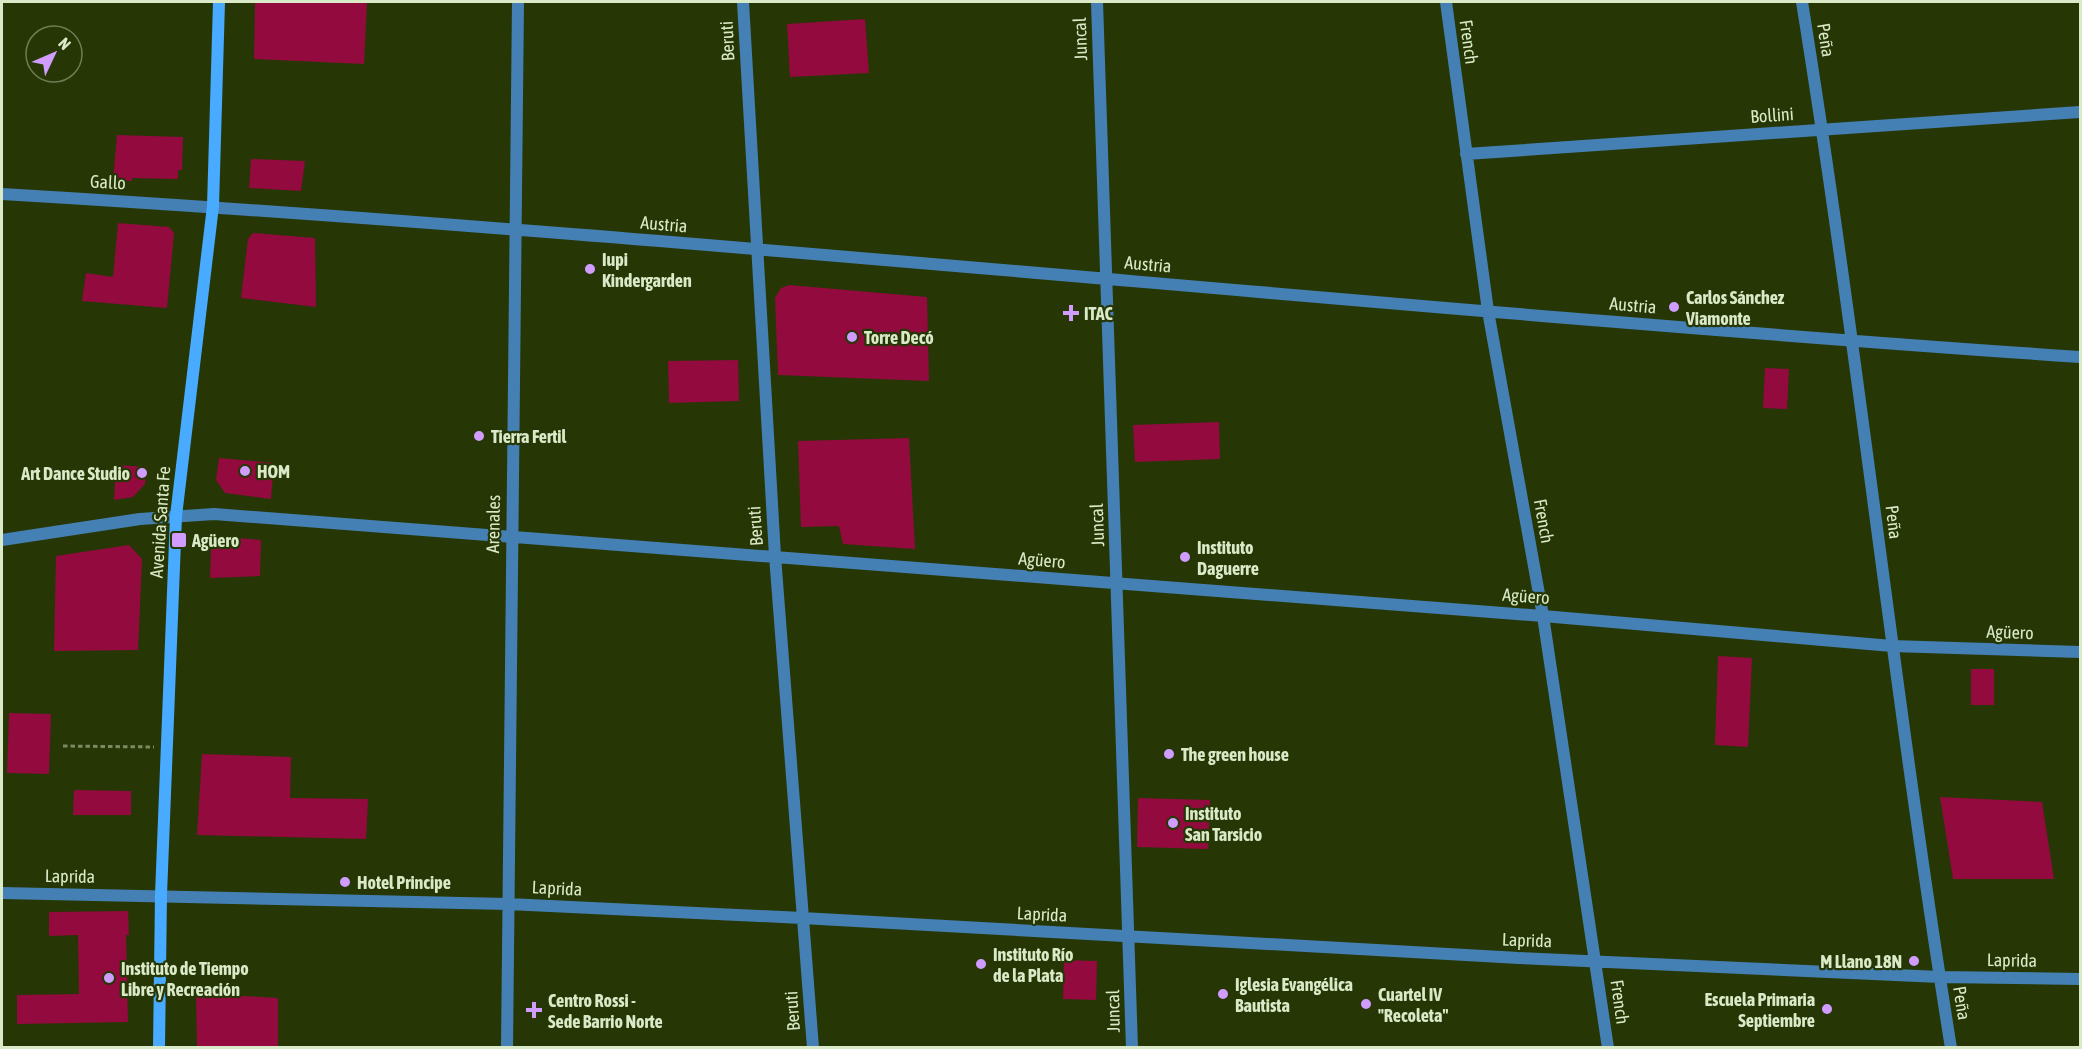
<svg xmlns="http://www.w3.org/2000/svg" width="2082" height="1049" font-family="'Asap Condensed',sans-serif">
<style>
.building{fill:#920a3e}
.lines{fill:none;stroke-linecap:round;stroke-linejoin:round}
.path{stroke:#7a8a60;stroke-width:3;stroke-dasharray:4.5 3;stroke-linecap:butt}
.minor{stroke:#4580b4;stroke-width:12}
.secondary{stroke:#48abff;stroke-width:12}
.poi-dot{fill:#d09dfe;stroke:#263705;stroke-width:2}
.labels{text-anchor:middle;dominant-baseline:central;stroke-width:4.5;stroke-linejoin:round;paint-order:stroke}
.street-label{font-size:18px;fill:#daeac8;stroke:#263705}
.poi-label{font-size:18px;font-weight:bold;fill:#daeac8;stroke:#263705;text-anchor:start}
</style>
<rect width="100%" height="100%" fill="#263705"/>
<!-- building -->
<path class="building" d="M255,2H367L364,64L254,59Z
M865,19L869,73L790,77L787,24Z
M117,135L183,137L182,170H178V179L132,178V181L113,180Z
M251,159L305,161L301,191L249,188Z
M118,223L169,227L174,233L167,308L82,301L86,273L113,277Z
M253,233L315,238L316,307L241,298L248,239Z
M789,285L927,297L929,381L778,375L775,298L781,288Z
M738,360L739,401L669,403L668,361Z
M1765,368L1789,369L1787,409L1763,408Z
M1219,422L1220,459L1135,462L1133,425Z
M909,438L915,549L843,544L839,526L801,527L798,441Z
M219,458L274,463L271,499L225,493L216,480Z
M116,465L147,467L145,484L133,497L114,500Z
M224,537L261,540L260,576L210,578L211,549Z
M129,545L142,559L138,650L54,651L56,556Z
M1718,656L1752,658L1748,747L1715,745Z
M1971,669H1994V705H1971Z
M9,713L51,714L49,774L7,773Z
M202,754L291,757L290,798L368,799L366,839L197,835Z
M74,790L131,791V815H73Z
M1940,797L2042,802L2054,879H1953Z
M1138,798L1210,800L1208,849L1137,847Z
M128,911L129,935H126L128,1022L17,1024V995L79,994L78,935L49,936V912Z
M1064,960L1097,961L1096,1000L1063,999Z
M196,993L278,998V1047H197Z"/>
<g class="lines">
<!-- path -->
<path class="path" d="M63,746L154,747"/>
<!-- minor -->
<path class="minor" d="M743,2L775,556L813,1048
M1097,2L1132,1048
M1446,2L1488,311L1543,616L1608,1048
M1802,2C1858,349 1895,700 1951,1048
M1466,154L2080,112
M2,194C695,235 1387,310 2080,357
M2,540L140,519L214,514L1543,616L1892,646L2080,652
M2,893L508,904L802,918L1519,958L1940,977L2080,979
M507,1048L518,2"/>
<!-- secondary -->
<path class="secondary" d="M159,1048L161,895L176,516L213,206L219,2"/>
</g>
<!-- markers -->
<g class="poi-dot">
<circle cx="590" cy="269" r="6"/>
<circle cx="1674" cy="307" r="6"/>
<path d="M1068 304h6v6h6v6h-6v6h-6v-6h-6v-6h6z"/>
<circle cx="852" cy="337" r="6"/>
<circle cx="479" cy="436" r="6"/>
<circle cx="245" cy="471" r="6"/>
<circle cx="142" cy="473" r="6"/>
<rect x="171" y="532" width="16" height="16" rx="3"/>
<circle cx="1185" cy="557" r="6"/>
<circle cx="1169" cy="754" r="6"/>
<circle cx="1173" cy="823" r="6"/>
<circle cx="345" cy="882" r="6"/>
<circle cx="1914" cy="961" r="6"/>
<circle cx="981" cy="964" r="6"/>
<circle cx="109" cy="978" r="6"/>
<circle cx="1223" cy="994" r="6"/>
<circle cx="1366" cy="1004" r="6"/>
<circle cx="1827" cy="1009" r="6"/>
<path d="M531 1001h6v6h6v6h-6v6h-6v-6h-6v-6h6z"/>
</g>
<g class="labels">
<!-- street labels -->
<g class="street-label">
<text transform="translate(1080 39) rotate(-92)">Juncal</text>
<text transform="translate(1826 40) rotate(81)">Peña</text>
<text transform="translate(727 41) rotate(-93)">Beruti</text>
<text transform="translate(1469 42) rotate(82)">French</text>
<text transform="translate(1772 115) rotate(-4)">Bollini</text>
<text transform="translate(108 182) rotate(3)">Gallo</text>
<text transform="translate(664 224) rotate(5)">Austria</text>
<text transform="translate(1148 264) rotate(5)">Austria</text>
<text transform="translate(1633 305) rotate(5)">Austria</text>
<text transform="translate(1544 521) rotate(80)">French</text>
<text transform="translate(160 522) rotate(-86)">Avenida Santa Fe</text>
<text transform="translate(1894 522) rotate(83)">Peña</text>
<text transform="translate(493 524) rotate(-89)">Arenales</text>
<text transform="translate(1097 525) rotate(-92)">Juncal</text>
<text transform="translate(755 526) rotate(-94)">Beruti</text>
<text transform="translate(1042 560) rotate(5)">Agüero</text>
<text transform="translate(1526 596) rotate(4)">Agüero</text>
<text transform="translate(2010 632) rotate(2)">Agüero</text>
<text transform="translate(70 876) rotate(1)">Laprida</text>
<text transform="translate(557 888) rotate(3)">Laprida</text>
<text transform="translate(1042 914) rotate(3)">Laprida</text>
<text transform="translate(1527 940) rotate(2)">Laprida</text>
<text transform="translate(2012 960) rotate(1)">Laprida</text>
<text transform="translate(1620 1002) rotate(82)">French</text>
<text transform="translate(1962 1003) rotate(81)">Peña</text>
<text transform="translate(792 1011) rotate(-94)">Beruti</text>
<text transform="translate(1113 1011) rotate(-91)">Juncal</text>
</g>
<!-- poi labels -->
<g class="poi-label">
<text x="602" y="259">Iupi<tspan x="602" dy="21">Kindergarden</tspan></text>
<text x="1686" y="297">Carlos Sánchez<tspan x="1686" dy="21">Viamonte</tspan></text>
<text x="1084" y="313">ITAC</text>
<text x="864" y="337">Torre Decó</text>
<text x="491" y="436">Tierra Fertil</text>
<text x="257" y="471">HOM</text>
<text x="130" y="473" text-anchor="end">Art Dance Studio</text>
<text x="192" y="540">Agüero</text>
<text x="1197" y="547">Instituto<tspan x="1197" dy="21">Daguerre</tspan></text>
<text x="1181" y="754">The green house</text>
<text x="1185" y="813">Instituto<tspan x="1185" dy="21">San Tarsicio</tspan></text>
<text x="357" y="882">Hotel Principe</text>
<text x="993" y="954">Instituto Río<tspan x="993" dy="21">de la Plata</tspan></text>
<text x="1902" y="961" text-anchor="end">M Llano 18N</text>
<text x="121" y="968">Instituto de Tiempo<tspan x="121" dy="21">Libre y Recreación</tspan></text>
<text x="1235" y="984">Iglesia Evangélica<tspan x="1235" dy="21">Bautista</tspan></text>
<text x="1378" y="994">Cuartel IV<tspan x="1378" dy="21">"Recoleta"</tspan></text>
<text x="1815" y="999" text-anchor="end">Escuela Primaria<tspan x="1815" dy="21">Septiembre</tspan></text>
<text x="548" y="1000">Centro Rossi -<tspan x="548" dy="21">Sede Barrio Norte</tspan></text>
</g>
</g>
<!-- border -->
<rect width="2082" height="1049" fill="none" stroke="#daeac8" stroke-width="6"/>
<!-- north arrow -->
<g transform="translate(54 54) rotate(46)"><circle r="28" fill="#263705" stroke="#6e7f53" stroke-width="1.5"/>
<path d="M0-4.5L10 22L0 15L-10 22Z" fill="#d09dfe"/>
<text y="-9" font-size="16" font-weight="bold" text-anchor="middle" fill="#daeac8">N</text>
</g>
</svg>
